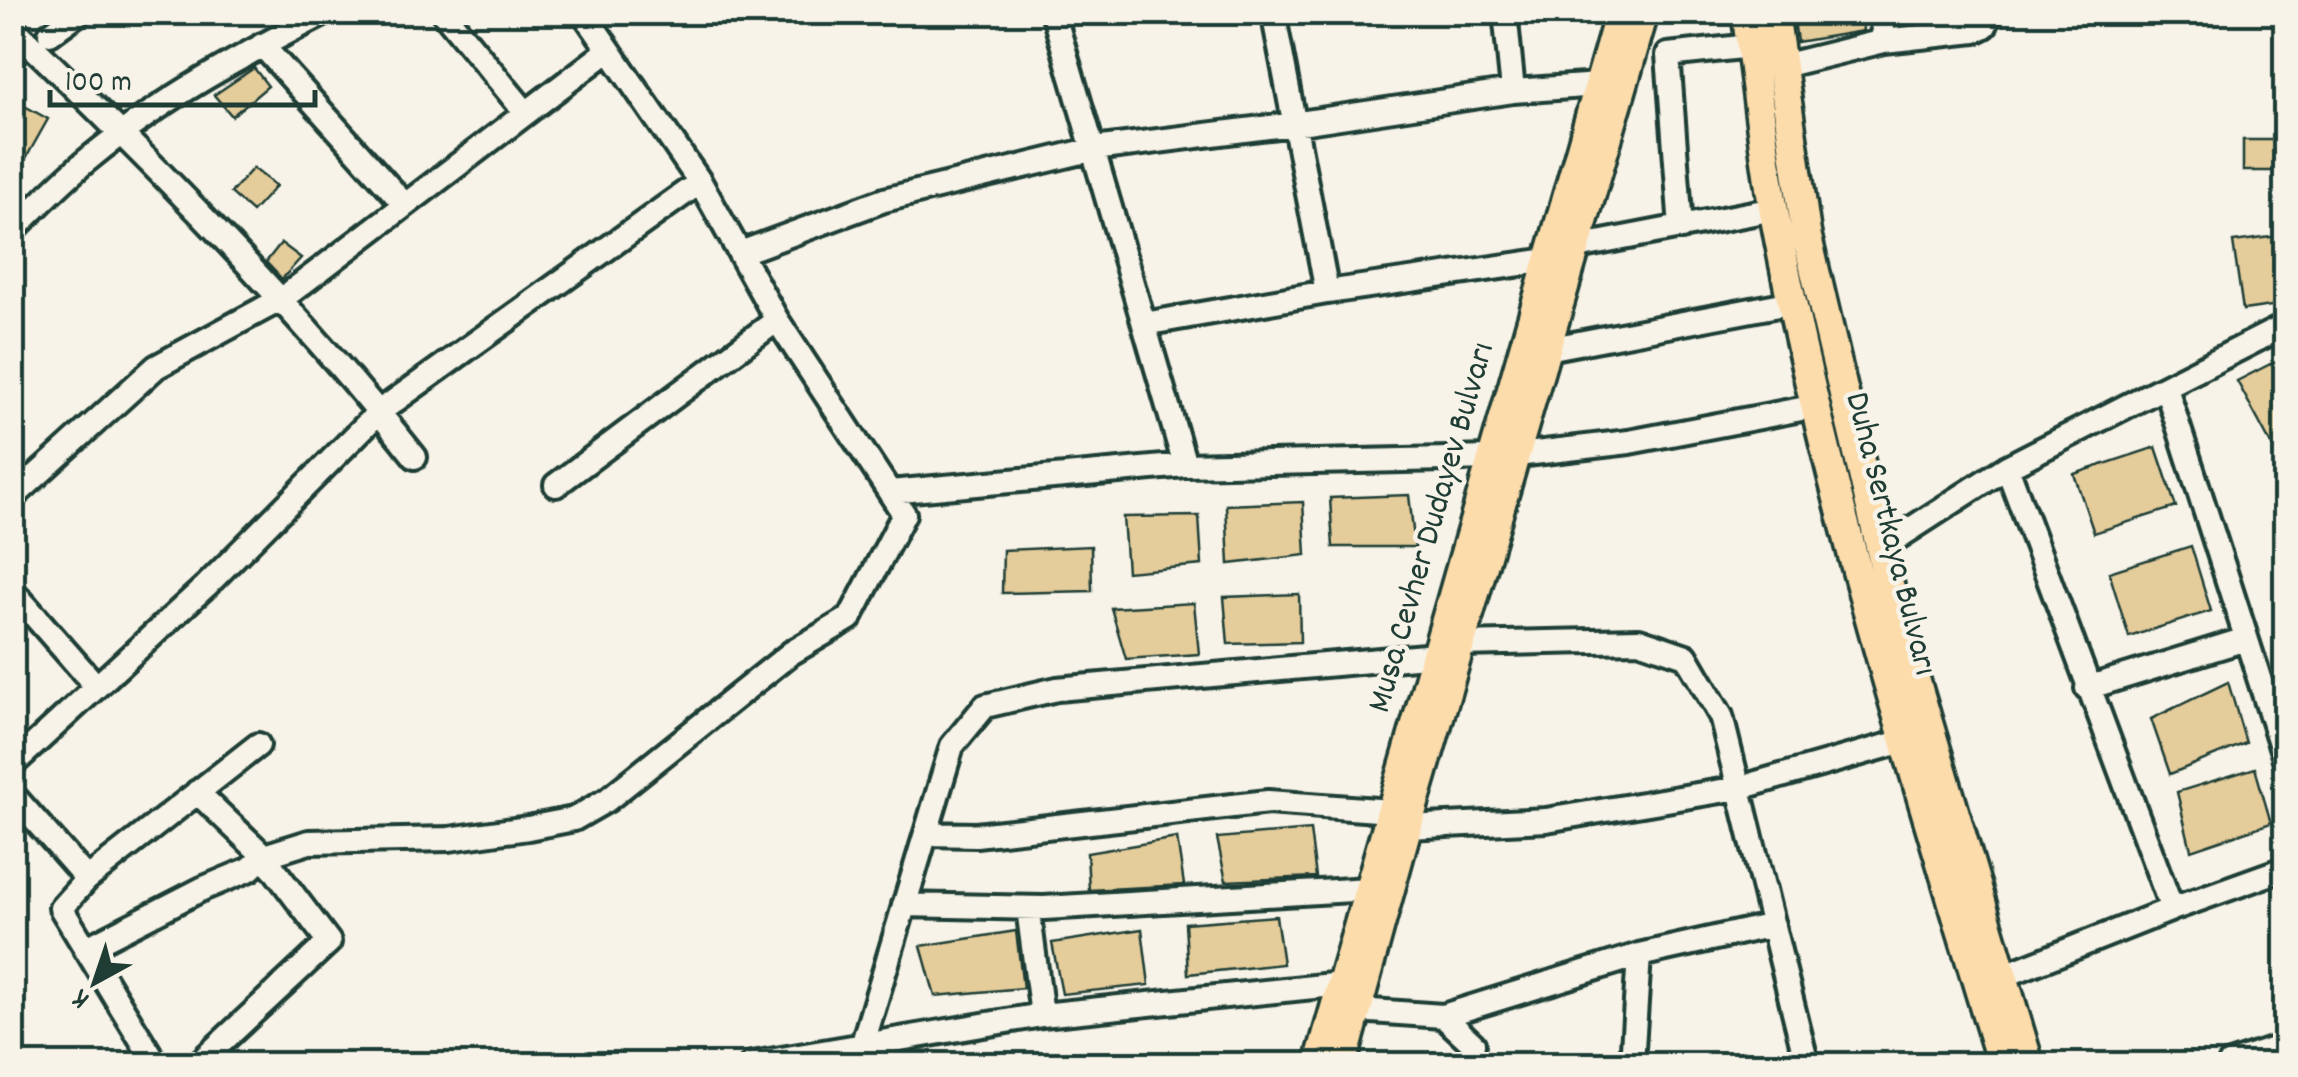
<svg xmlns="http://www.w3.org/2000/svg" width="2298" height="1077" font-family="Dekko,sans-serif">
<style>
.building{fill:#e5cc9b;stroke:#1f3d34;stroke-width:2.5}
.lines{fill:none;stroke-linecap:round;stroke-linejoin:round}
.minor-casing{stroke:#1f3d34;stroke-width:30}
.major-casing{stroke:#1f3d34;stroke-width:35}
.minor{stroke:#f7f3e8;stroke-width:22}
.major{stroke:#fddcac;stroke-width:28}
.labels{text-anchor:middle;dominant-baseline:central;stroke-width:9;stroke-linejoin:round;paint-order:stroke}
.street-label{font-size:35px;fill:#1f3d34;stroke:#f7f3e8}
</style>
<rect width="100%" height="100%" fill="#f7f3e8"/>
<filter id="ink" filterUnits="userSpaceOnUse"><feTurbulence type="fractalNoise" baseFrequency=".01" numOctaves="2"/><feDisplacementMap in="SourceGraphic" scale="20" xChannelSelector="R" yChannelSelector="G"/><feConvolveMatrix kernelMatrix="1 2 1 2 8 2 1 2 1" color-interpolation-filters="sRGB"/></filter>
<g filter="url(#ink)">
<!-- building -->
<path class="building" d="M1793,12H1861L1863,31L1797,42Z
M1896,12H1964L1965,17L1897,24Z
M254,68L268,86L232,116L214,95Z
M12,99L48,119L12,183Z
M2243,140H2286V171H2243Z
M253,168L276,186L252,212L231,193Z
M2286,235V304L2243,310L2233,242Z
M281,243L301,258L282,279L266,262Z
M2286,356V472L2237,381Z
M2156,447L2176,507L2094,533L2074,474Z
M1409,495L1415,547H1333L1330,498Z
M1303,502L1306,555L1229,564L1226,505Z
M1199,516L1202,565L1127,572L1123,517Z
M1091,546L1092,591L1002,593L1003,550Z
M2191,546L2211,611L2129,637L2109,572Z
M1299,594L1300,642L1228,644L1224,597Z
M1194,603L1199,654L1126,659L1111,608Z
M2228,682L2246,743L2170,774L2151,719Z
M2255,768L2271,823L2191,850L2177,792Z
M1310,830L1316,877L1226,881L1217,838Z
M1177,838L1184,885L1089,890L1087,853Z
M1276,916L1283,964L1188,974L1185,923Z
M1142,929L1149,985L1062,994L1052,943Z
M1016,931L1023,988L935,996L921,946Z"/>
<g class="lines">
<defs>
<path id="minor" d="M443,12L526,113
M1053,12L1185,465
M1273,12L1327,292
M1505,12L1513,91
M1881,12L1884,41
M12,27C155,164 292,303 415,457
M50,34L80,12
M262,45L405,205
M1782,66L1884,41L1975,31L1985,26L1991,12
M1681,228L1668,55L1751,46
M12,231C38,206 63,179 91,157C163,98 244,54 327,12
M1577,247L1774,209
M740,253L884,200L1094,149L1293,124L1513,91L1599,85
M1144,324L1327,292L1549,260
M1547,349L1794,302
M2166,388L2286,762
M2007,467L2172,909
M556,485L777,320
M890,492L1185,465L1492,458L1629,442L1817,406
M12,498L156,367L283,298L609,50
M1880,549L2007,467L2286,325
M12,590L96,686
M1461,644L1639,640L1686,656L1721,716L1807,1064
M2087,688L2246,639
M12,765L207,585L379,412L700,182
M197,792L264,856L329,942L198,1064
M12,794L87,879L61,908L156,1064
M1407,827L1546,820L1739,788L1904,741
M926,834L976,835L1268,802L1391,811
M87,879L258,745
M904,905L1044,908L1369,889
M1028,908L1042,1015
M85,949L202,889L250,869L264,856L309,842L449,839L528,828L574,819L607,800L791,653L850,618L904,514L777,320L700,182L583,12
M2003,976L2172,909L2286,868
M1357,1010L1443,1016L1639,955L1773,925
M1443,1016L1473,1044L1470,1064
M863,1043L952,746L985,706L1057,689L1436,655
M752,1064L1042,1015L1342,984
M1632,1064L1639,955
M2230,1064L2286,1045"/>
<path id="major" d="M1746,12C1757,82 1763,153 1776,223C1830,508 1918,787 2002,1064
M1774,12L1806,233L1897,618L2029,1064
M1319,1064L1620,12
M1342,1064L1407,827L1644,12"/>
</defs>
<!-- minor casing -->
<use href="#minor" class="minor-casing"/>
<!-- major casing -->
<use href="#major" class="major-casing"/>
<!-- minor -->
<use href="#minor" class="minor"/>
<!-- major -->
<use href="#major" class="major"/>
</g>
</g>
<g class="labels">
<!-- street labels -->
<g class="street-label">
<text transform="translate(1433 528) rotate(-74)">Musa Cevher Dudayev Bulvarı</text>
<text transform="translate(1889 534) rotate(76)">Duha Sertkaya Bulvarı</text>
</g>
</g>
<!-- margin -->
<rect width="2298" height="1077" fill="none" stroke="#f7f3e8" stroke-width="50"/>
<rect x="25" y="25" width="2248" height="1027" fill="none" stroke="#1f3d34" stroke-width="4" filter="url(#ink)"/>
<!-- north arrow -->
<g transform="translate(95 982) rotate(220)" stroke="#f7f3e8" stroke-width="8" paint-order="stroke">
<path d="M0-8L18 38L0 25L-18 38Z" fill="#1f3d34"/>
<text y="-15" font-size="28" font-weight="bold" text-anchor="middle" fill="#1f3d34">K</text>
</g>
<!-- scale -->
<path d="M50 90v15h265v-15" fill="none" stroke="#1f3d34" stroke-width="5"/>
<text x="65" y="90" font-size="30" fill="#1f3d34" stroke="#f7f3e8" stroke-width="8" paint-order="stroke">100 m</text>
</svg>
